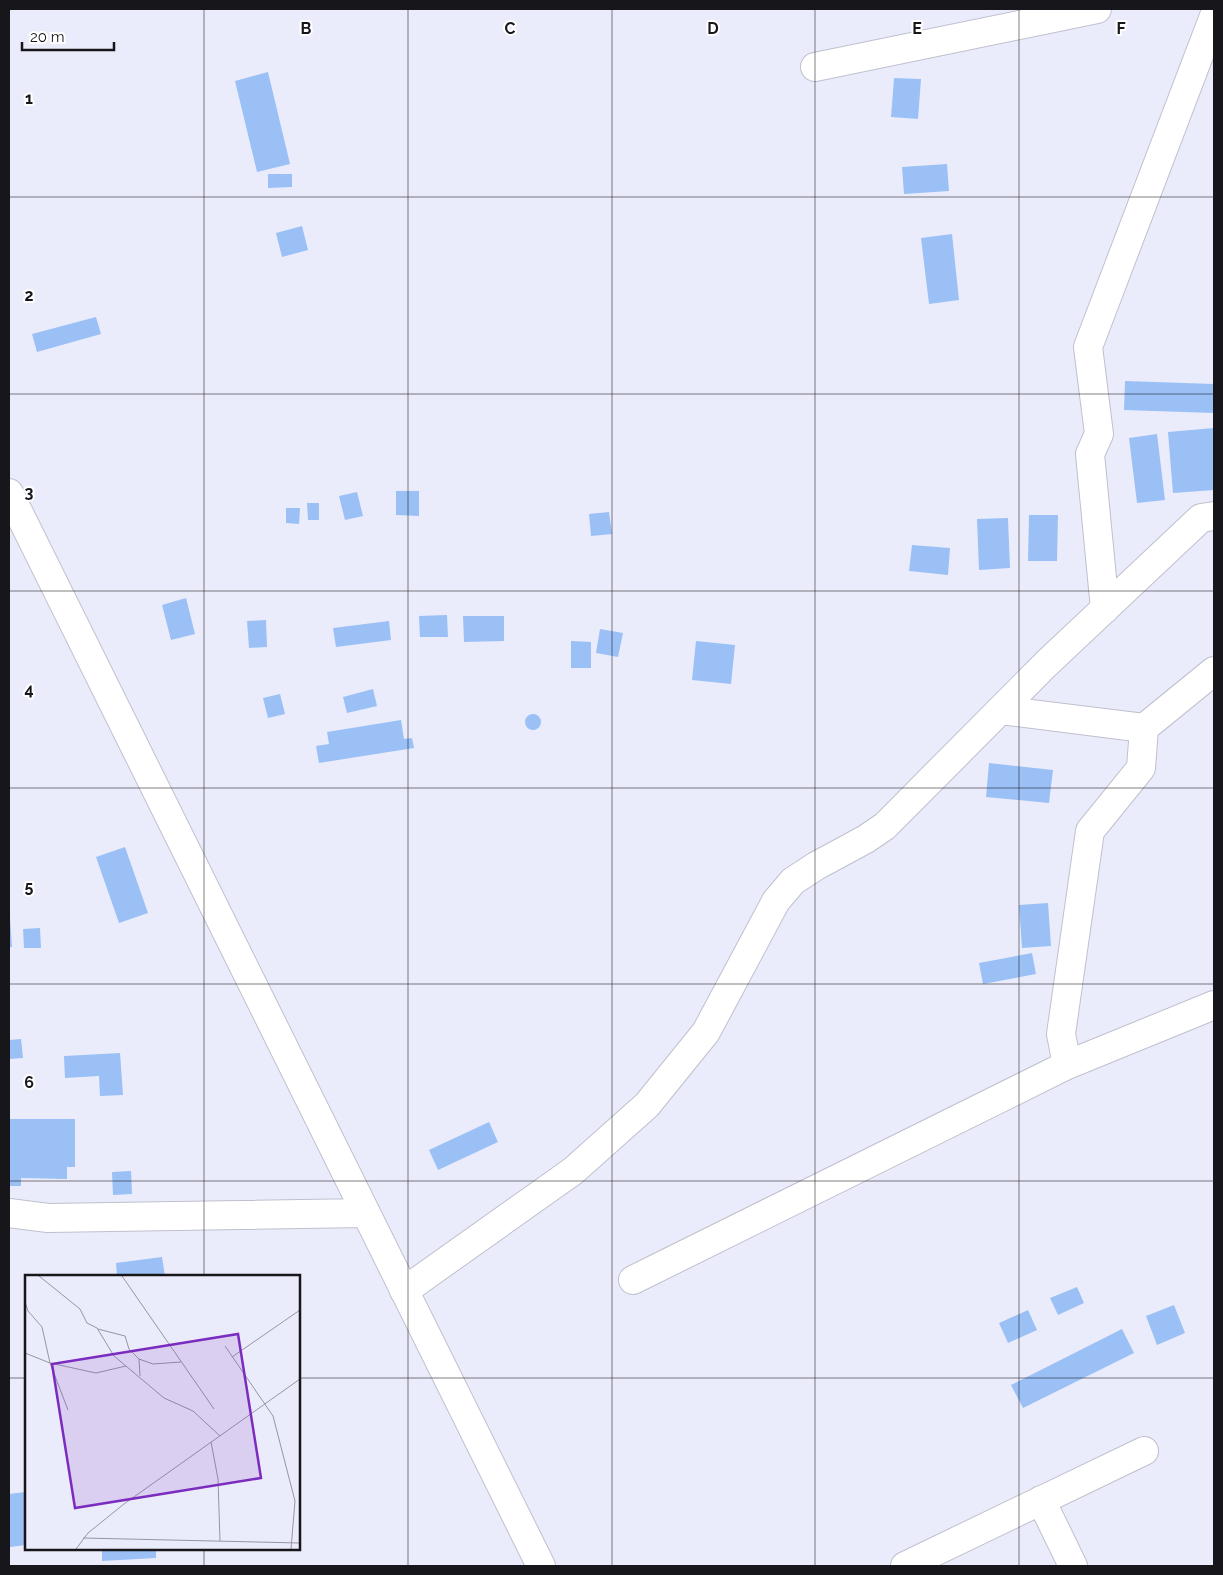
<svg xmlns="http://www.w3.org/2000/svg" width="1223" height="1575" font-family="Raleway,sans-serif">
<style>
.building{fill:#9ac0f6}
.lines{fill:none;stroke-linecap:round;stroke-linejoin:round}
.minor-casing{stroke:#bfc0ce;stroke-width:30}
.minor{stroke:#fff;stroke-width:28}
.grid{fill:none;stroke:#16161b;stroke-width:1;stroke-opacity:0.55}
.inset-road{fill:none;stroke:#9696a1;stroke-width:1}
.view{fill:#7b2cbf;fill-opacity:0.15;stroke:#7b2cbf;stroke-width:2.5}
.inset-edge{fill:none;stroke:#16161b;stroke-width:2.5}
.grid-label{font-size:16px;text-anchor:middle;font-weight:bold;fill:#16161b;stroke:#fff;stroke-width:4;stroke-linejoin:round;paint-order:stroke}
</style>
<rect width="100%" height="100%" fill="#ebecfb"/>
<!-- building -->
<path class="building" d="M268,72L290,164L257,172L235,81Z
M894,78L921,79L918,119L891,117Z
M947,164L949,191L904,194L902,167Z
M268,174H292V187L268,188Z
M302,226L308,250L282,257L276,233Z
M952,234L959,300L929,304L921,238Z
M96,317L101,334L37,352L32,334Z
M1125,381L1214,384V413L1124,410Z
M1214,428V490L1173,493L1168,432Z
M1157,434L1165,500L1137,503L1129,438Z
M396,491H419V516L396,515Z
M357,492L363,516L345,520L339,496Z
M307,503H319V520H308Z
M286,508H300L299,524L286,523Z
M609,512L612,534L591,536L589,514Z
M1029,515H1058L1057,561H1028Z
M1008,518L1010,568L979,570L977,519Z
M912,545L950,548L948,575L909,571Z
M186,598L195,634L171,640L162,605Z
M447,615L448,637H420L419,616Z
M463,616H504V641L464,642Z
M266,620L267,647L249,648L247,621Z
M389,621L391,640L336,647L333,628Z
M600,629L623,633L618,657L596,653Z
M571,641L591,642V668H571Z
M696,641L735,645L731,684L692,680Z
M373,689L377,706L347,713L343,697Z
M280,694L285,714L268,718L263,698Z
M525 722a8 8 0 1 1 16 0a8 8 0 1 1-16 0Z
M401,720L404,739L412,738L414,748L319,763L316,746L329,744L327,732Z
M989,763L1053,770L1049,803L986,797Z
M125,847L148,913L119,923L96,857Z
M1048,903L1051,946L1022,948L1019,905Z
M9,917H10L12,947H9Z
M40,928L41,948H24L23,929Z
M1032,953L1036,974L983,984L979,963Z
M21,1039L23,1058L9,1059V1040Z
M120,1053L123,1095L100,1096L99,1076L65,1078L64,1056Z
M9,1119H75V1167H67V1179L21,1178V1186H9Z
M489,1122L498,1142L438,1170L429,1150Z
M131,1171L132,1194L113,1195L112,1172Z
M162,1257L165,1276H117L116,1263Z
M1077,1287L1084,1303L1058,1315L1050,1298Z
M1174,1305L1185,1333L1157,1345L1146,1316Z
M1028,1310L1037,1330L1008,1343L999,1323Z
M1122,1329L1134,1353L1023,1408L1011,1385Z
M25,1492L26,1545L10,1547L9,1543V1494Z
M102,1549H156V1558L102,1561Z"/>
<g class="lines">
<defs>
<path id="minor" d="M815,67L1097,9
M9,493L541,1566
M1105,609L1090,454L1099,434L1088,347L1214,16
M1000,710L1144,728L1214,671
M1067,1065L1061,1034L1090,831L1141,768L1144,728
M9,1213L48,1218L366,1213
M633,1280L1067,1065L1214,1005
M404,1291L573,1171L647,1105L706,1032L776,901L793,881L816,866L866,839L885,826L1046,664L1201,518L1214,516
M1041,1500L1073,1566
M905,1566L1144,1451"/>
</defs>
<!-- minor casing -->
<use href="#minor" class="minor-casing"/>
<!-- minor -->
<use href="#minor" class="minor"/>
</g>
<!-- grid -->
<path class="grid" d="M204,9V1276M408,9V1566M612,9V1566M815,9V1566M1019,9V1566M9,197H1214M9,394H1214M9,591H1214M9,788H1214M9,984H1214M9,1181H1214M9,1378H26M299,1378H1214M204,1549V1566"/>
<!-- overview -->
<g transform="translate(25 1275)">
<rect width="275" height="275" fill="#ebecfb"/>
<path class="inset-road" d="M14,1L55,34L62,48L72,53L89,81L139,123L168,136L195,161M97,1L189,134M0,27L3,36L17,52L25,88L43,135M73,54L100,61L104,74L114,84L115,101M200,71L248,141L270,226L266,274M0,78L25,88L71,98L101,91M207,82L275,35M114,84L128,89L156,87M186,167L193,204L195,266M58,263L275,268M51,274L63,258L99,229L275,104"/>
<path class="view" d="M213,59L236,203L50,233L27,89Z"/>
<rect width="275" height="275" class="inset-edge"/>
</g>
<g class="grid-label">
<text x="306" y="34">B</text>
<text x="510" y="34">C</text>
<text x="713" y="34">D</text>
<text x="917" y="34">E</text>
<text x="1121" y="34">F</text>
<text x="29" y="104">1</text>
<text x="29" y="301">2</text>
<text x="29" y="498">3</text>
<text x="29" y="695">4</text>
<text x="29" y="892">5</text>
<text x="29" y="1088">6</text>
</g>
<!-- border -->
<rect width="1223" height="1575" fill="none" stroke="#16161b" stroke-width="20"/>
<!-- scale -->
<path d="M22 42v8h92v-8" fill="none" stroke="#16161b" stroke-width="2.5"/>
<text x="30" y="42" font-size="15" fill="#16161b" stroke="#ffffff" stroke-width="4" paint-order="stroke">20 m</text>
</svg>
